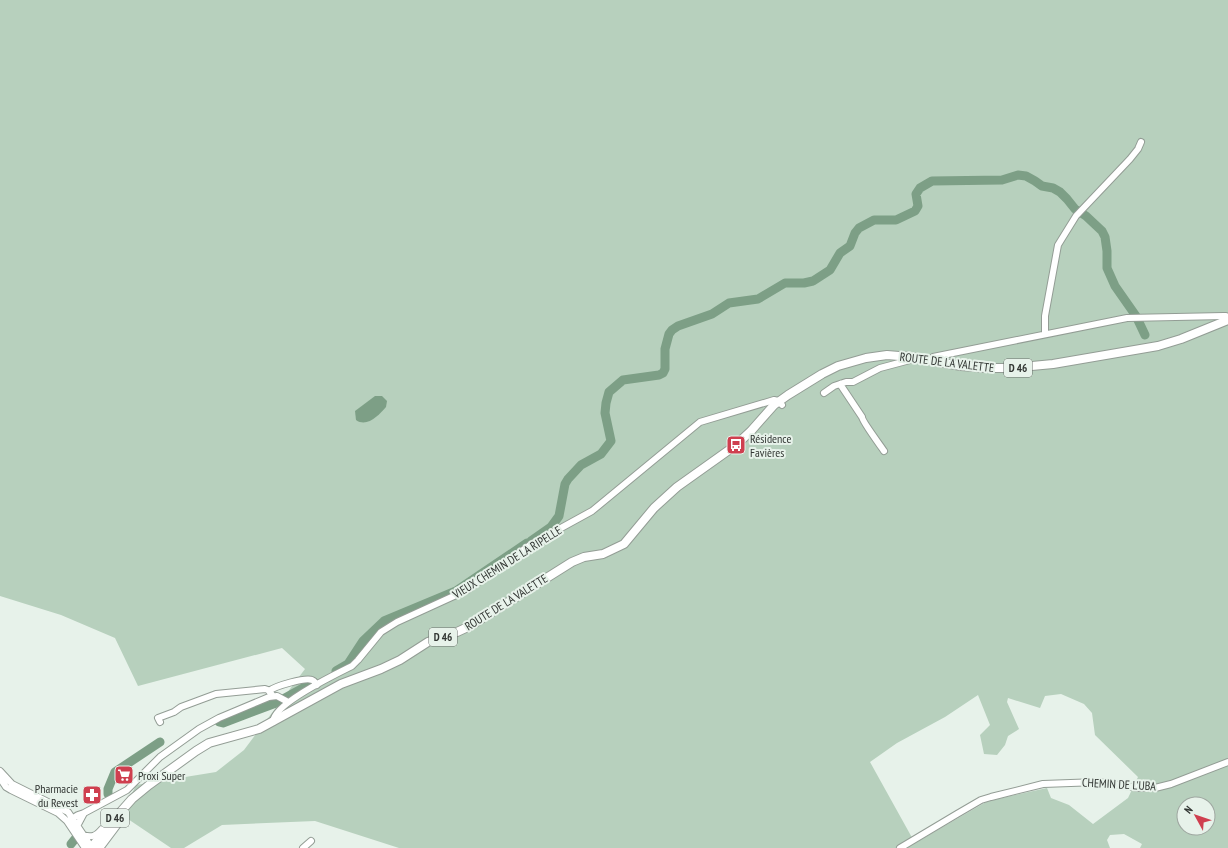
<svg xmlns="http://www.w3.org/2000/svg" width="1228" height="848" font-family="'PT Sans Narrow',sans-serif">
<style>
.green{fill:#b7d0bd;fill-rule:evenodd}
.water{fill:#7d9f86}
.lines{fill:none;stroke-linecap:round;stroke-linejoin:round}
.river{stroke:#7d9f86;stroke-width:9}
.minor-casing{stroke:#939d95;stroke-width:8}
.major-casing{stroke:#939d95;stroke-width:10}
.minor{stroke:#fff;stroke-width:6}
.major{stroke:#fff;stroke-width:8}
.labels{text-anchor:middle;dominant-baseline:central;stroke-width:4;stroke-linejoin:round;paint-order:stroke}
.shield{fill:#e7f2ea;stroke:#686e6a;stroke-width:1}
.shield-label{font-size:11px;font-weight:bold;fill:#323633}
.street-label{font-size:12px;fill:#323633;stroke:#e7f2ea}
.poi-label{font-size:12px;fill:#323633;stroke:#e7f2ea;text-anchor:start}
</style>
<rect width="100%" height="100%" fill="#e7f2ea"/>
<!-- green -->
<path class="green" d="M0,0H1228V848H1140L1142,844L1124,834L1110,835L1107,840L1110,848H399L315,821L222,825L184,848H171L122,815L136,785L216,772L244,750L305,669L282,648L138,686L115,638L61,615L0,596ZM1061,694L1084,704L1092,713L1095,735L1138,777L1128,798L1093,824L1069,805L1051,798L1047,788L1006,797L986,802L915,843L870,762L897,743L945,717L978,695L990,725L980,735L984,754L997,755L1005,745L1008,736L1019,729L1007,702L1008,698L1040,708L1045,696ZM1184,804H1208V828H1184Z"/>
<!-- water -->
<path class="water" d="M375,396H382L387,401L386,407C379,415 367,428 356,420L355,411Z"/>
<g class="lines">
<!-- river -->
<path class="river" d="M1137,318L1145,335
M531,541L551,527L559,516L565,484L568,479L581,465L601,454L611,441L605,413L606,403L609,392L623,380L659,375L663,373L665,369V349L669,334L672,330L678,326L712,314L729,303L758,299L785,283H804L813,281L830,270L840,253L850,246L855,233L859,228L874,220H896L915,211L918,206L916,194L920,188L932,181L1002,180L1018,175L1026,176L1035,181L1042,186L1053,188L1060,192L1067,199L1075,209L1086,216L1102,231L1105,237L1107,251V268L1115,286L1136,316
M384,621L456,591L527,543
M336,671L348,664L363,641L383,622
M219,722L223,723L276,703L314,682
M108,794V789L115,772L160,742
M71,844L75,839"/>
<defs>
<path id="minor" d="M1045,334V316L1058,245L1076,216L1130,159L1138,149L1141,142
M932,360L933,357L1127,318L1224,316H1226L1228,320
M840,384L862,417C862,421 880,445 884,451
M824,393L834,386L846,382H853L880,368L910,360L911,357
M269,691C275,686 306,677 312,680C315,681 315,683 317,685
M160,722L158,718L174,712L181,707L216,694L265,689L268,690L273,696
M273,722C273,704 336,674 352,666L358,660L381,632L397,622L467,590L530,545L592,511L700,422L774,400L778,401L782,405
M0,771L12,784L68,812L92,848
M0,778L6,787L11,790L58,813L67,821L85,848
M84,813L127,790L160,757L199,729L219,718L269,697L277,696L288,702
M70,820L78,815L84,813L76,828
M83,835C92,838 96,836 102,829
M303,848L311,841
M900,848L957,814L981,800L991,797L1043,784L1098,782L1139,788H1155L1171,784L1228,762"/>
<path id="major" d="M91,848L109,825L132,799L149,785L196,751L209,743L259,729L341,684L381,669L400,660L428,642L457,632L470,626L572,562L584,557L603,554L624,544L654,508L677,487L736,445L751,431L774,405L788,395L822,374L838,366L866,358L887,355L911,357L961,366L986,368H1011L1053,364L1158,346L1181,339L1228,320
M99,848L123,816"/>
</defs>
<!-- minor casing -->
<use href="#minor" class="minor-casing"/>
<!-- major casing -->
<use href="#major" class="major-casing"/>
<!-- minor -->
<use href="#minor" class="minor"/>
<!-- major -->
<use href="#major" class="major"/>
</g>
<!-- icons -->
<defs>
<symbol id="bus-square" viewBox="-11 -11 22 22"><rect x="-9" y="-9" width="18" height="18" rx="4" fill="#cf3f4f" stroke="#e7f2ea"/><path d="M-5-6H5V4H4V6H2V4H-2V6H-4V4H-5ZM-3.5-4V0h7V-4ZM-3.5 1.2v1.5H-2V1.2ZM2 1.2v1.5H3.5V1.2Z" fill="#fff"/></symbol>
<symbol id="supermarket-square" viewBox="-11 -11 22 22"><rect x="-9" y="-9" width="18" height="18" rx="4" fill="#cf3f4f" stroke="#e7f2ea"/><path d="M-6-5.5h2.5l.6 2H6L4.5 2H-2.5L-4.4-4H-6ZM-1.5 3.2a1.3 1.3 0 1 0 .1 0ZM3 3.2a1.3 1.3 0 1 0 .1 0Z" fill="#fff"/></symbol>
<symbol id="pharmacy-square" viewBox="-11 -11 22 22"><rect x="-9" y="-9" width="18" height="18" rx="4" fill="#cf3f4f" stroke="#e7f2ea"/><path d="M-2-6h4v4h4v4h-4v4h-4v-4h-4v-4h4Z" fill="#fff"/></symbol>
</defs>
<g fill-rule="evenodd">
<use href="#bus-square" x="725" y="434" width="22" height="22"/>
<use href="#supermarket-square" x="113" y="764" width="22" height="22"/>
<use href="#pharmacy-square" x="81" y="784" width="22" height="22"/>
</g>
<g class="labels">
<!-- shield labels -->
<g class="shield">
<rect x="1004" y="359" width="28" height="18" rx="3"/>
<rect x="429" y="628" width="28" height="18" rx="3"/>
<rect x="101" y="809" width="28" height="18" rx="3"/>
</g>
<g class="shield-label">
<text x="1018" y="368">D 46</text>
<text x="443" y="637">D 46</text>
<text x="115" y="818">D 46</text>
</g>
<!-- street labels -->
<g class="street-label">
<text transform="translate(947 362) rotate(7)">ROUTE DE LA VALETTE</text>
<text transform="translate(507 562) rotate(-32)">VIEUX CHEMIN DE LA RIPELLE</text>
<text transform="translate(506 602) rotate(-32)">ROUTE DE LA VALETTE</text>
<text transform="translate(1119 784) rotate(3)">CHEMIN DE L'UBA</text>
</g>
<!-- poi labels -->
<g class="poi-label">
<text x="750" y="438">Résidence<tspan x="750" dy="14">Favières</tspan></text>
<text x="138" y="775">Proxi Super</text>
<text x="78" y="788" text-anchor="end">Pharmacie<tspan x="78" dy="14">du Revest</tspan></text>
</g>
</g>
<!-- north arrow -->
<g transform="translate(1196 816) rotate(310)"><circle r="19" fill="#e7f2ea" stroke="#9fa7a1"/>
<path d="M0-3L7 15L0 10L-7 15Z" fill="#cf3f4f"/>
<text y="-6" font-size="11" font-weight="bold" text-anchor="middle" fill="#323633">N</text>
</g>
</svg>
